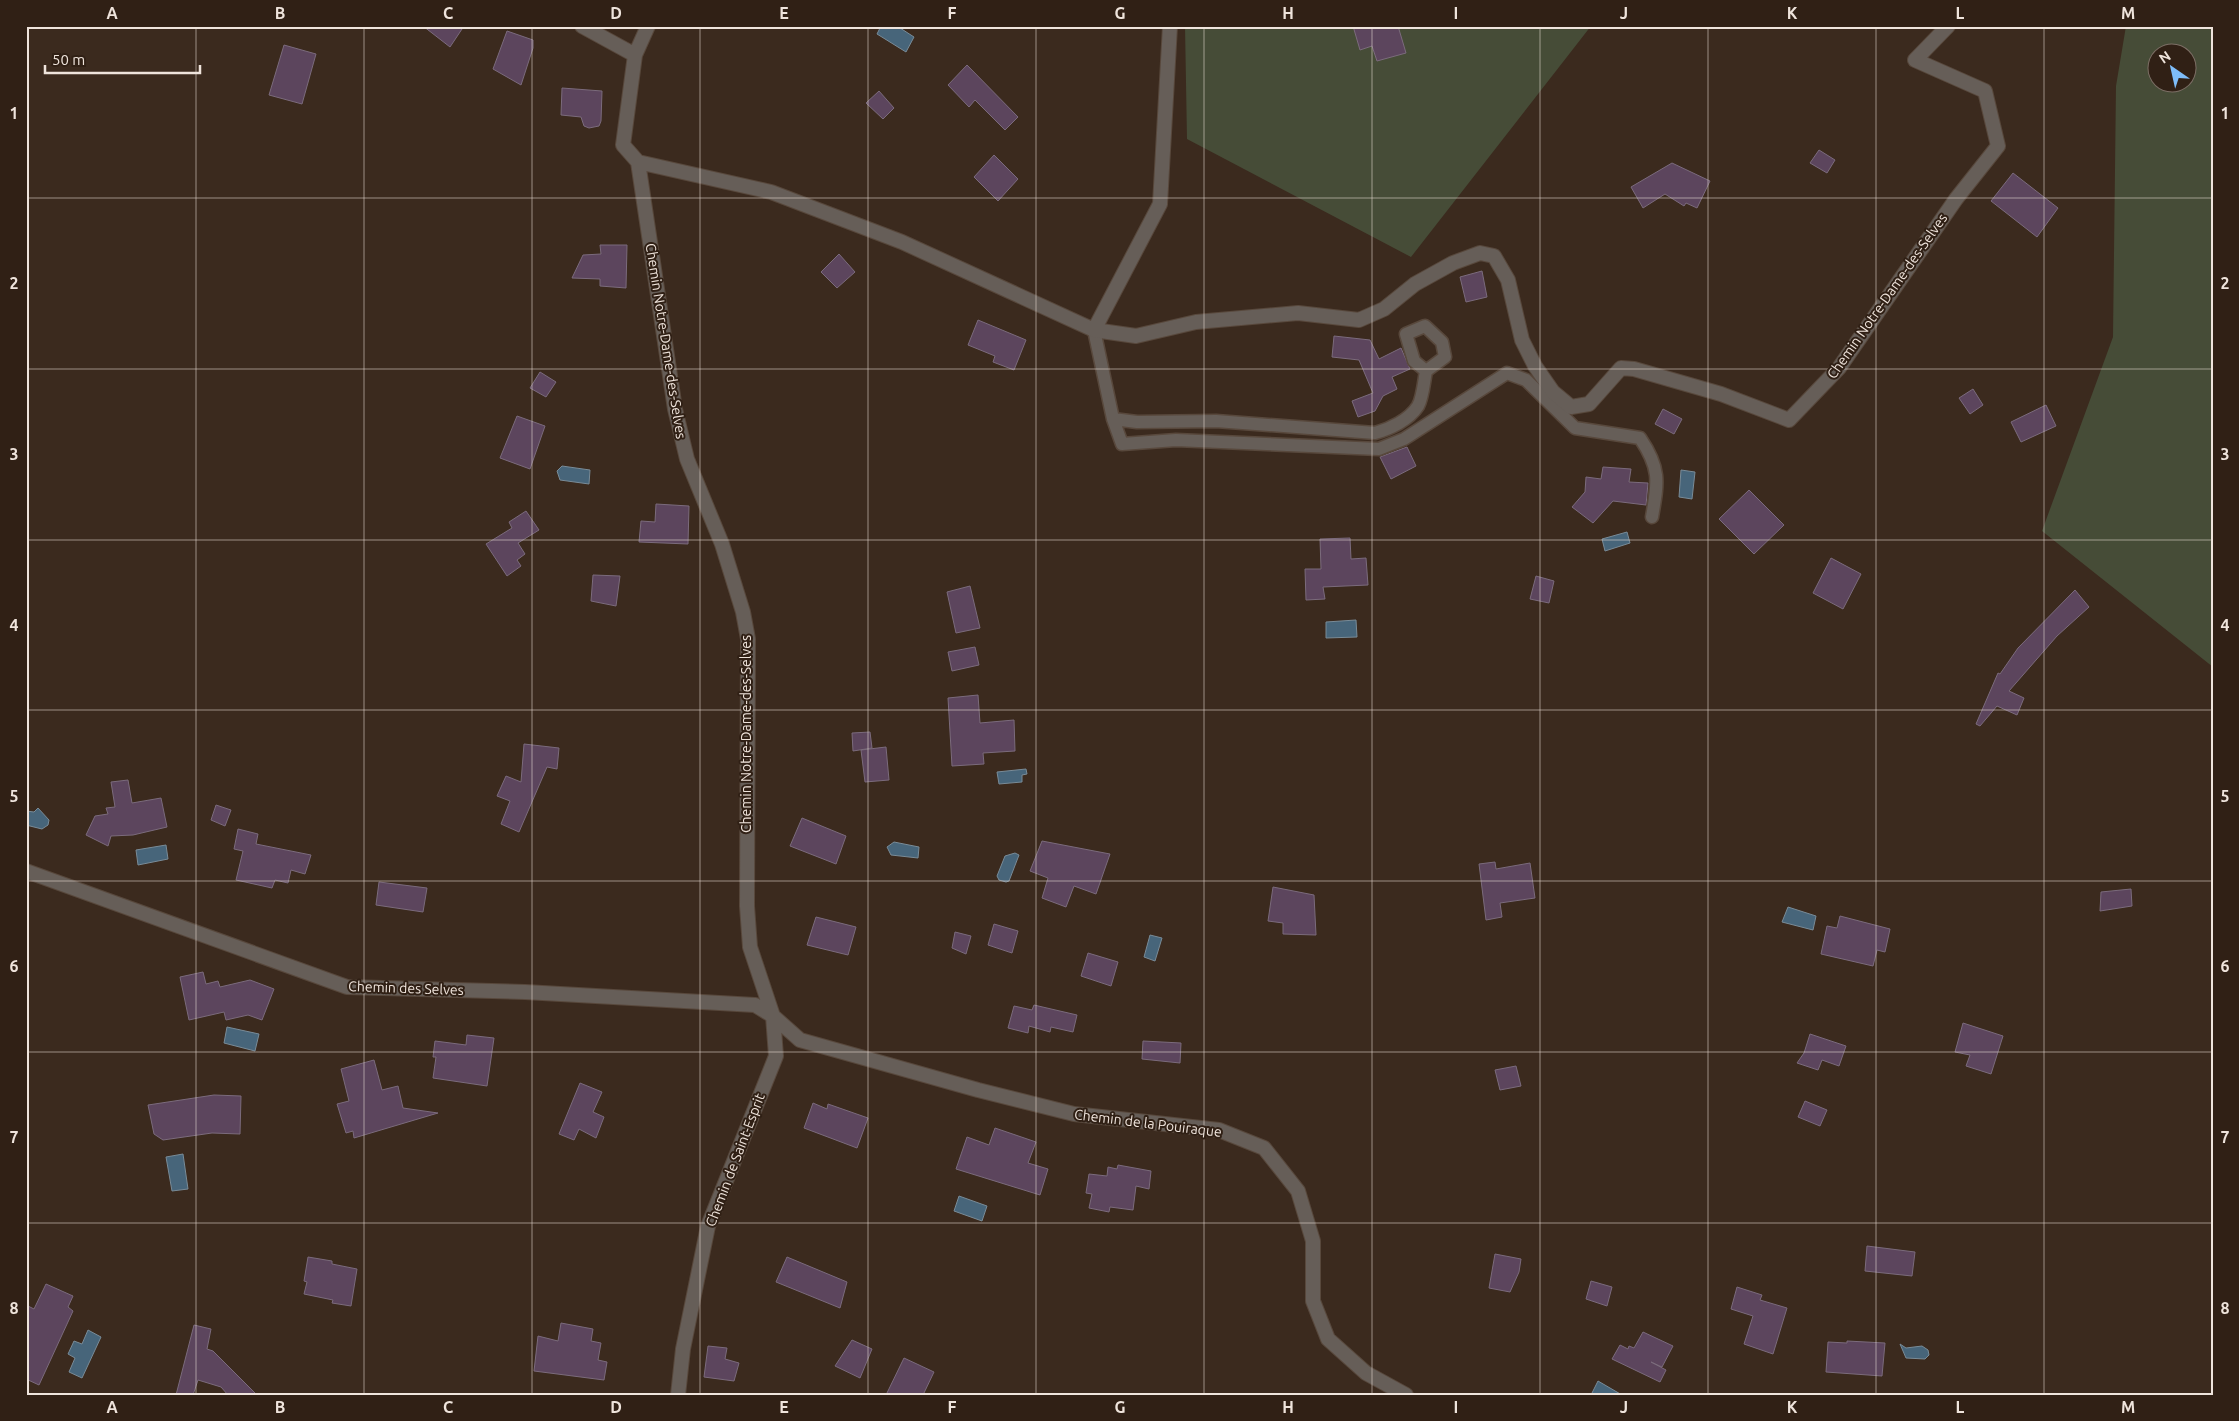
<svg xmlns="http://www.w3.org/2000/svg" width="2239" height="1421" font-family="Ubuntu,sans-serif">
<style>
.green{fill:#464c37;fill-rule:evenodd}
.water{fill:#47657a;stroke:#798b97}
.building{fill:#5c455d;stroke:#7b6b7c}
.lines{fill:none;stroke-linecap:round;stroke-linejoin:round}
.service-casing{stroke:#58483c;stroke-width:15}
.minor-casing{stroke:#58483c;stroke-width:16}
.service{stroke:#665e58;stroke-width:12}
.minor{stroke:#665e58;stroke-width:14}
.grid{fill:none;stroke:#efe4dc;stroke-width:1;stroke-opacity:0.55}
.labels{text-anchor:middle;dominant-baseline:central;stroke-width:4;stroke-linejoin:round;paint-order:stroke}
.street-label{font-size:14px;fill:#efe4dc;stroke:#302015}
.neatline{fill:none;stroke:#efe4dc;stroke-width:2}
.grid-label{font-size:16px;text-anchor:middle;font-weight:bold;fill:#efe4dc}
</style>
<rect width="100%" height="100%" fill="#3b2a1e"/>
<!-- green -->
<path class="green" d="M1185,26H1591L1411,257L1187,139Z
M2126,26H2213V667L2042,531L2113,337L2116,86ZM2156,52H2186V82H2156Z"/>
<!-- water -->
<path class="water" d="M881,26H897L914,37L906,52L877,34Z
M562,466L590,470L589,484L560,480L557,471Z
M1681,470L1695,472L1692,499L1679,497Z
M1627,532L1630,543L1605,551L1602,539Z
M1356,620L1357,637L1326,638V622Z
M1026,769L1027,774L1022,775V782L999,784L997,772Z
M38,808L49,820L48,825L42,829L26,825V811L34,812Z
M894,842L919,847L918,858L891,855L887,847Z
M166,845L168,859L138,865L136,850Z
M1015,853L1019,855L1009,881L1006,882L999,880L997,876L1005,856Z
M1788,907L1816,916L1813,930L1782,922Z
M1150,935L1162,938L1155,961L1144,957Z
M227,1027L259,1034L255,1051L224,1043Z
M183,1154L188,1189L172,1191L166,1157Z
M959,1196L987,1206L982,1221L954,1211Z
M88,1330L101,1337L82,1378L69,1372L75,1358L68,1354L74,1341L82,1344Z
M1900,1344L1906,1348L1922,1346L1928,1350L1929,1355L1925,1359L1906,1358Z
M1598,1381L1622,1395H1591Z"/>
<!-- building -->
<path class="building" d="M423,26H464L450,47Z
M1353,26H1398L1406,53L1377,61L1372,46L1360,50Z
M507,31L533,40V48L521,85L493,69Z
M284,45L316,54L302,104L269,95Z
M967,65L1018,117L1005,130L975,100L969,107L948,85Z
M562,88L602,91L601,121L599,126L589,128L584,126L581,117L561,115Z
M879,91L894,108L883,119L866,103Z
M1819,150L1835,160L1827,173L1810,163Z
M994,155L1018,179L998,201L974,177Z
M1672,163L1710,181L1697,208L1686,203L1684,206L1665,194L1643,208L1631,187Z
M2013,173L2058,208L2037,237L1991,201Z
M600,245H627L626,288L600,286V279L572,278L583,255L601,254Z
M839,254L855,272L837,288L821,272Z
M1482,271L1487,297L1466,302L1460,277Z
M978,320L1026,340L1014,370L993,362L995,356L968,345Z
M1334,336L1370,340L1379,359L1401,348L1410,369L1392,377L1397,389L1383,396L1375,411L1358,417L1352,401L1373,393L1359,360L1332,357Z
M540,372L556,382L546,397L530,388Z
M1973,389L1983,405L1970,414L1959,398Z
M2046,405L2056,426L2021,442L2011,422Z
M1663,409L1682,419L1674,434L1655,424Z
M517,416L545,426L530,469L500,458Z
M1407,447L1416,466L1391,479L1380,457Z
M1603,467L1631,469L1629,482L1648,483L1646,505L1613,501L1593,523L1572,507L1585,492L1586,477L1601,479Z
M1749,490L1784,525L1754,554L1719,519Z
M656,504L689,506L688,544L639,542L641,521L655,522Z
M526,511L539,530L518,543L525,554L517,560L521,566L507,576L486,544L512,528L509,522Z
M1350,538L1351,559L1366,558L1368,585L1323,587L1325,599L1306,600L1305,569H1321L1320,539Z
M1831,558L1861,574L1843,609L1813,593Z
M593,575L620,576L616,606L591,601Z
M1536,576L1554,581L1549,603L1530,599Z
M970,586L980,628L956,633L947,592Z
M2075,590L2089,607L2057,636L2009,691L2024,698L2017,715L1997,706L1980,726L1976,724L1998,673L2000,674L2018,648Z
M975,647L979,665L952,671L948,652Z
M978,695L980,723L1014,720L1015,751L983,753L984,764L952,766L948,698Z
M870,732L872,748L853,751L852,733Z
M524,744L559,748L557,769L547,767L519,832L501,824L510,801L497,796L506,776L521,782Z
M886,747L889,780L865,782L861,750Z
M128,780L132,803L161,798L167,827L133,835L111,836L108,846L86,835L95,816L108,814L106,808L115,807L111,782Z
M216,805L231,810L225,826L211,820Z
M802,818L846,836L836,864L790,846Z
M238,829L258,834L256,844L311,855L305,874L291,870L288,883L275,880L272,888L236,880L243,851L234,849Z
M1042,841L1110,854L1096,894L1074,886L1066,907L1042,898L1048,878L1030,871Z
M1495,862L1496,869L1530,863L1535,898L1500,903L1502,917L1486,920L1479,864Z
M379,882L427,888L423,912L376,905Z
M1273,887L1314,895L1316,935L1283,934V923L1268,921Z
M2131,889L2132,906L2100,911L2101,892Z
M1840,916L1890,929L1885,952L1877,950L1873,966L1821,954L1827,926L1837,928Z
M816,917L856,927L848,955L807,945Z
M994,924L1018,931L1012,953L988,945Z
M955,932L971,936L966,954L952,948Z
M1088,953L1118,962L1111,986L1081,976Z
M203,972L206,984L218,981L220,987L250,980L274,989L262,1020L248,1015L226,1020L224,1012L189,1020L180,977Z
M1034,1005L1077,1015L1073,1032L1051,1027L1050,1032L1029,1026L1028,1033L1008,1028L1014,1006L1032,1010Z
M1963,1023L2003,1036L1991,1074L1966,1066L1970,1055L1955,1052Z
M1810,1034L1846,1046L1839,1066L1822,1060L1818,1070L1797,1063L1804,1053Z
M467,1035L494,1038L487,1086L433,1078L436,1057H433L435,1041L466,1045Z
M1143,1041L1181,1043L1180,1063L1142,1059Z
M374,1060L382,1090L398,1086L403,1108L438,1113L354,1138L353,1131L346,1133L337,1104L349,1101L341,1069Z
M1516,1066L1521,1086L1500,1090L1495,1070Z
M580,1083L602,1092L593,1112L604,1117L596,1138L579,1129L574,1140L559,1134Z
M214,1095L241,1096L240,1134L212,1133L163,1140L154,1134L148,1105Z
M1805,1101L1827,1110L1820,1126L1798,1117Z
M813,1103L827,1109L828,1104L868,1118L857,1148L804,1128Z
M995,1128L1036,1142L1028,1163L1048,1169L1040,1195L956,1169L967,1137L989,1145Z
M1118,1165L1151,1171L1149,1189L1136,1186L1133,1210L1110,1207L1109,1212L1089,1208L1092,1194L1086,1193L1089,1174L1107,1176L1108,1167L1117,1169Z
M1867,1246L1915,1252L1912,1276L1865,1271Z
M1495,1254L1521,1259L1519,1272L1510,1292L1489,1288Z
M308,1257L332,1261V1264L357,1269L351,1306L332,1303L333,1300L304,1294L307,1282L304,1281Z
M787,1257L847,1282L840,1308L776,1282Z
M1591,1281L1612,1287L1607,1306L1586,1299Z
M46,1284L73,1296L68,1307L73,1311L39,1385L26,1379V1305L34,1309Z
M1737,1287L1762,1295L1760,1300L1787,1308L1773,1354L1744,1344L1753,1316L1731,1309Z
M561,1323L593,1329L591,1341L601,1343L598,1360L607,1362L604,1380L534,1371L538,1336L558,1341Z
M194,1325L211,1329L207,1349L213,1351L257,1395H228L221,1387L198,1380L193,1395H176Z
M1643,1332L1673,1346L1662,1367L1651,1362L1666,1370L1660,1382L1612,1359L1620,1345L1628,1349L1629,1346L1634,1348Z
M852,1340L872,1349L860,1378L835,1366Z
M1847,1341L1885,1343L1882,1376L1826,1372L1828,1342L1847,1343Z
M708,1346L727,1348L725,1359L739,1363L734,1381L704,1377Z
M904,1358L934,1372L923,1395H886Z"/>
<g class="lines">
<defs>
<path id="service" d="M1094,330L1113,419L1122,444L1176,440L1379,449L1404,439L1507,373L1526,380L1575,428L1640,438C1661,469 1658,482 1652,517
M1113,419L1137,422L1216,421L1375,433C1390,429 1409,420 1418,406C1423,397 1424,381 1426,371L1445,357L1442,342L1425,326L1406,334L1414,361L1426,371"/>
<path id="minor" d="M582,26L635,55
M648,26L635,55L623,145L638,162L675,409L687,459L722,544L743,612L748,639L747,906L750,947L773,1016L776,1056L708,1226L683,1349L678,1395
M638,162L771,192L902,242L1094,330L1160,204L1170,26
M1094,330L1136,336L1196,322L1298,313L1359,320L1384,309L1415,284L1453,263L1480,253L1494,256L1508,280L1522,340L1535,366L1553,392L1571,407L1589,404L1621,368L1634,369L1721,394L1789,420L1839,368L1956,199L1998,146L1985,91L1915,60L1948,26
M26,871L347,987L525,992L755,1005L773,1016L800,1040L978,1090L1074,1114L1219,1130L1264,1148L1298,1191L1313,1241V1301L1328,1339L1366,1373L1406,1395"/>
</defs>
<!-- service casing -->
<use href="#service" class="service-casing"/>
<!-- minor casing -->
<use href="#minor" class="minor-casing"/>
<!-- service -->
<use href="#service" class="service"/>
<!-- minor -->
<use href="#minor" class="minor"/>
</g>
<!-- grid -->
<path class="grid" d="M196,26V1395M364,26V1395M532,26V1395M700,26V1395M868,26V1395M1036,26V1395M1204,26V1395M1372,26V1395M1540,26V1395M1708,26V1395M1876,26V1395M2044,26V1395M26,198H2213M26,369H2213M26,540H2213M26,710H2213M26,881H2213M26,1052H2213M26,1223H2213"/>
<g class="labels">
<!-- street labels -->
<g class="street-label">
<text transform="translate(1887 296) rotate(-55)">Chemin Notre-Dame-des-Selves</text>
<text transform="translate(666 341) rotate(81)">Chemin Notre-Dame-des-Selves</text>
<text transform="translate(746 734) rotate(-90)">Chemin Notre-Dame-des-Selves</text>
<text transform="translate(406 988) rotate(2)">Chemin des Selves</text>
<text transform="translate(1148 1123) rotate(7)">Chemin de la Pouiraque</text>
<text transform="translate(735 1160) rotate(-69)">Chemin de Saint-Esprit</text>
</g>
</g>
<!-- border -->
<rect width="2239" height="1421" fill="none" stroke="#302015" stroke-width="55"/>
<!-- north arrow -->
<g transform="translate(2172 68) rotate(326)"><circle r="24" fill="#302015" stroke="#7c6e65"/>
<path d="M0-4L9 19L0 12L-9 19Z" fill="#7ebdf9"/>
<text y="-8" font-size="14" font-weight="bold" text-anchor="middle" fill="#efe4dc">N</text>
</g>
<!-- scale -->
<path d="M45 65v8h155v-8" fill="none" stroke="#efe4dc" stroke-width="2.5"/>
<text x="52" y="65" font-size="15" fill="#efe4dc" stroke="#302015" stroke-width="4" paint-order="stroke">50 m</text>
<rect x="28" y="28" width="2184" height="1366" class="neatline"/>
<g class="grid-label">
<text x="112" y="19">A</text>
<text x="280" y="19">B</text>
<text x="448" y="19">C</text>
<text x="616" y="19">D</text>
<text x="784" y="19">E</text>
<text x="952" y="19">F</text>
<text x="1120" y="19">G</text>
<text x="1288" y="19">H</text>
<text x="1456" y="19">I</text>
<text x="1624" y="19">J</text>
<text x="1792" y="19">K</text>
<text x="1960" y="19">L</text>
<text x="2128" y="19">M</text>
<text x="14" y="119">1</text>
<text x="2225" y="119">1</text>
<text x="14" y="289">2</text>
<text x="2225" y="289">2</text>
<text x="14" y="460">3</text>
<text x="2225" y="460">3</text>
<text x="14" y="631">4</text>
<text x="2225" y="631">4</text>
<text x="14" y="802">5</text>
<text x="2225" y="802">5</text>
<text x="14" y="972">6</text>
<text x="2225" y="972">6</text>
<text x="14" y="1143">7</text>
<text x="2225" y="1143">7</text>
<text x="14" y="1314">8</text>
<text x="2225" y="1314">8</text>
<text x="112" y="1413">A</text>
<text x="280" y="1413">B</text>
<text x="448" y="1413">C</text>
<text x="616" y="1413">D</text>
<text x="784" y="1413">E</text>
<text x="952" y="1413">F</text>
<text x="1120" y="1413">G</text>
<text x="1288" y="1413">H</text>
<text x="1456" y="1413">I</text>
<text x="1624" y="1413">J</text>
<text x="1792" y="1413">K</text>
<text x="1960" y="1413">L</text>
<text x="2128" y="1413">M</text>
</g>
</svg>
